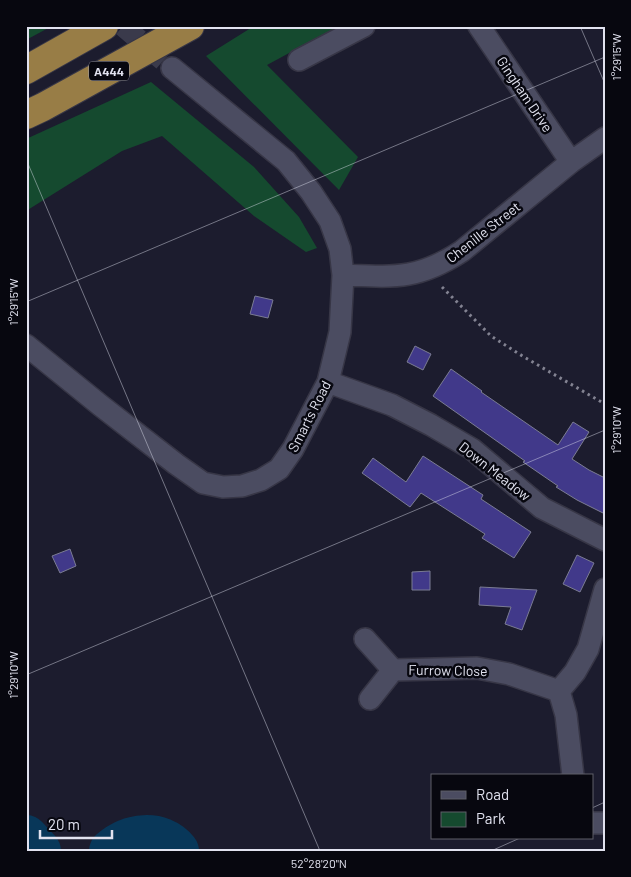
<svg xmlns="http://www.w3.org/2000/svg" width="631" height="877" font-family="Barlow,sans-serif">
<style>
.green{fill:#154a2f}
.lines{fill:none;stroke-linecap:round;stroke-linejoin:round}
.river{stroke:#083759;stroke-width:44}
.building{fill:#41398a;stroke:#7b7c93}
.minor-tunnel{stroke:#3a3a4b;stroke-width:21;stroke-dasharray:21 11;stroke-linecap:butt}
.minor-casing{stroke:#373646;stroke-width:24}
.trunk-casing{stroke:#373646;stroke-width:30}
.path{stroke:#838392;stroke-width:3;stroke-dasharray:2.5 4;stroke-linecap:butt}
.minor{stroke:#4b4c61;stroke-width:21}
.trunk{stroke:#987d46;stroke-width:28}
.ticks{fill:none;stroke:#e1e2ef;stroke-width:1;stroke-opacity:0.45}
.labels{text-anchor:middle;dominant-baseline:central;stroke-width:5;stroke-linejoin:round;paint-order:stroke}
.shield{fill:#07070f;stroke:#a0a0ac;stroke-width:1}
.shield-label{font-size:12px;font-weight:bold;fill:#e1e2ef}
.street-label{font-size:14px;fill:#e1e2ef;stroke:#07070f}
.neatline{fill:none;stroke:#e1e2ef;stroke-width:2}
.ticks-label{font-size:12px;text-anchor:middle;fill:#e1e2ef}
</style>
<rect width="100%" height="100%" fill="#1c1c2e"/>
<!-- green -->
<path class="green" d="M26,26H52L26,40Z
M254,26H339L267,65L358,157L339,190L206,56Z
M151,82L254,167L299,217L317,248L306,252L254,216L162,136L122,151L26,211V139Z"/>
<g class="lines">
<!-- river -->
<path class="river" d="M26,837L39,851
M111,851C129,835 160,830 177,851"/>
</g>
<!-- building -->
<path class="building" d="M255,296L273,300L268,318L250,314Z
M415,346L431,354L423,370L407,362Z
M451,369L482,391L481,392L558,445L573,422L589,432L572,459L589,470L605,478V514L577,500L556,487L558,486L523,462L525,461L433,396Z
M423,456L483,495L481,499L531,532L514,558L482,538L485,534L421,493L410,507L362,473L373,458L406,482Z
M70,549L76,566L60,573L52,556Z
M577,555L594,563L580,592L563,584Z
M430,571V590H412V572Z
M480,587L537,590L522,630L505,624L511,607L479,605Z"/>
<g class="lines">
<!-- minor-tunnel -->
<path class="minor-tunnel" d="M123,26L172,68"/>
<defs>
<path id="minor" d="M479,26L571,162
M299,60L364,26
M343,275C394,277 418,280 462,251L571,162L605,138
M26,345L100,405L176,464L203,483L223,487L242,486L261,480L279,469L293,449L328,382L340,332L343,275L340,249L330,221L311,192L286,161L172,68
M328,382L392,405L431,425L472,449L542,508L605,540
M365,639L393,670
M370,699L393,670L477,668L509,674L559,691
M573,776L566,715L559,691L575,672L588,649L605,589
M592,823H605"/>
<path id="trunk" d="M26,70L104,26
M26,115L43,107L190,26"/>
</defs>
<!-- minor casing -->
<use href="#minor" class="minor-casing"/>
<!-- trunk casing -->
<use href="#trunk" class="trunk-casing"/>
<!-- path -->
<path class="path" d="M442,287L491,336L524,357L605,404"/>
<!-- minor -->
<use href="#minor" class="minor"/>
<!-- trunk -->
<use href="#trunk" class="trunk"/>
</g>
<!-- ticks -->
<path class="ticks" d="M580,26L605,84M26,159L320,851M26,302L605,57M26,675L605,430M592,808L605,802M491,851L520,838"/>
<g class="labels">
<!-- shield labels -->
<rect class="shield" x="89" y="61.5" width="40" height="19" rx="4"/>
<g class="shield-label">
<text x="109" y="71">A444</text>
</g>
<!-- street labels -->
<g class="street-label">
<text transform="translate(525 94) rotate(56)">Gingham Drive</text>
<text transform="translate(483 232) rotate(-38)">Chenille Street</text>
<text transform="translate(309 416) rotate(-63)">Smarts Road</text>
<text transform="translate(495 471) rotate(38)">Down Meadow</text>
<text transform="translate(448 670) rotate(1)">Furrow Close</text>
</g>
</g>
<!-- border -->
<rect width="631" height="877" fill="none" stroke="#07070f" stroke-width="55"/>
<!-- legend -->
<rect x="431" y="774" width="162" height="65" fill="#07070f" stroke="#5e5f69"/>
<rect x="441" y="791" width="25" height="8" fill="#4b4c61" stroke="#5e5f69"/>
<text x="476" y="800" font-size="15" fill="#e1e2ef">Road</text>
<rect x="441" y="812" width="25" height="15" fill="#154a2f" stroke="#5e5f69"/>
<text x="476" y="824" font-size="15" fill="#e1e2ef">Park</text>
<!-- scale -->
<path d="M40 830v8h72v-8" fill="none" stroke="#e1e2ef" stroke-width="2.5"/>
<text x="48" y="830" font-size="15" fill="#e1e2ef" stroke="#07070f" stroke-width="4" paint-order="stroke">20 m</text>
<rect x="28" y="28" width="576" height="822" class="neatline"/>
<g class="ticks-label">
<text transform="translate(617 57) rotate(-90)" y="4">1°29'15"W</text>
<text transform="translate(14 302) rotate(-90)" y="4">1°29'15"W</text>
<text transform="translate(617 430) rotate(-90)" y="4">1°29'10"W</text>
<text transform="translate(14 675) rotate(-90)" y="4">1°29'10"W</text>
<text x="319" y="868">52°28'20"N</text>
</g>
</svg>
